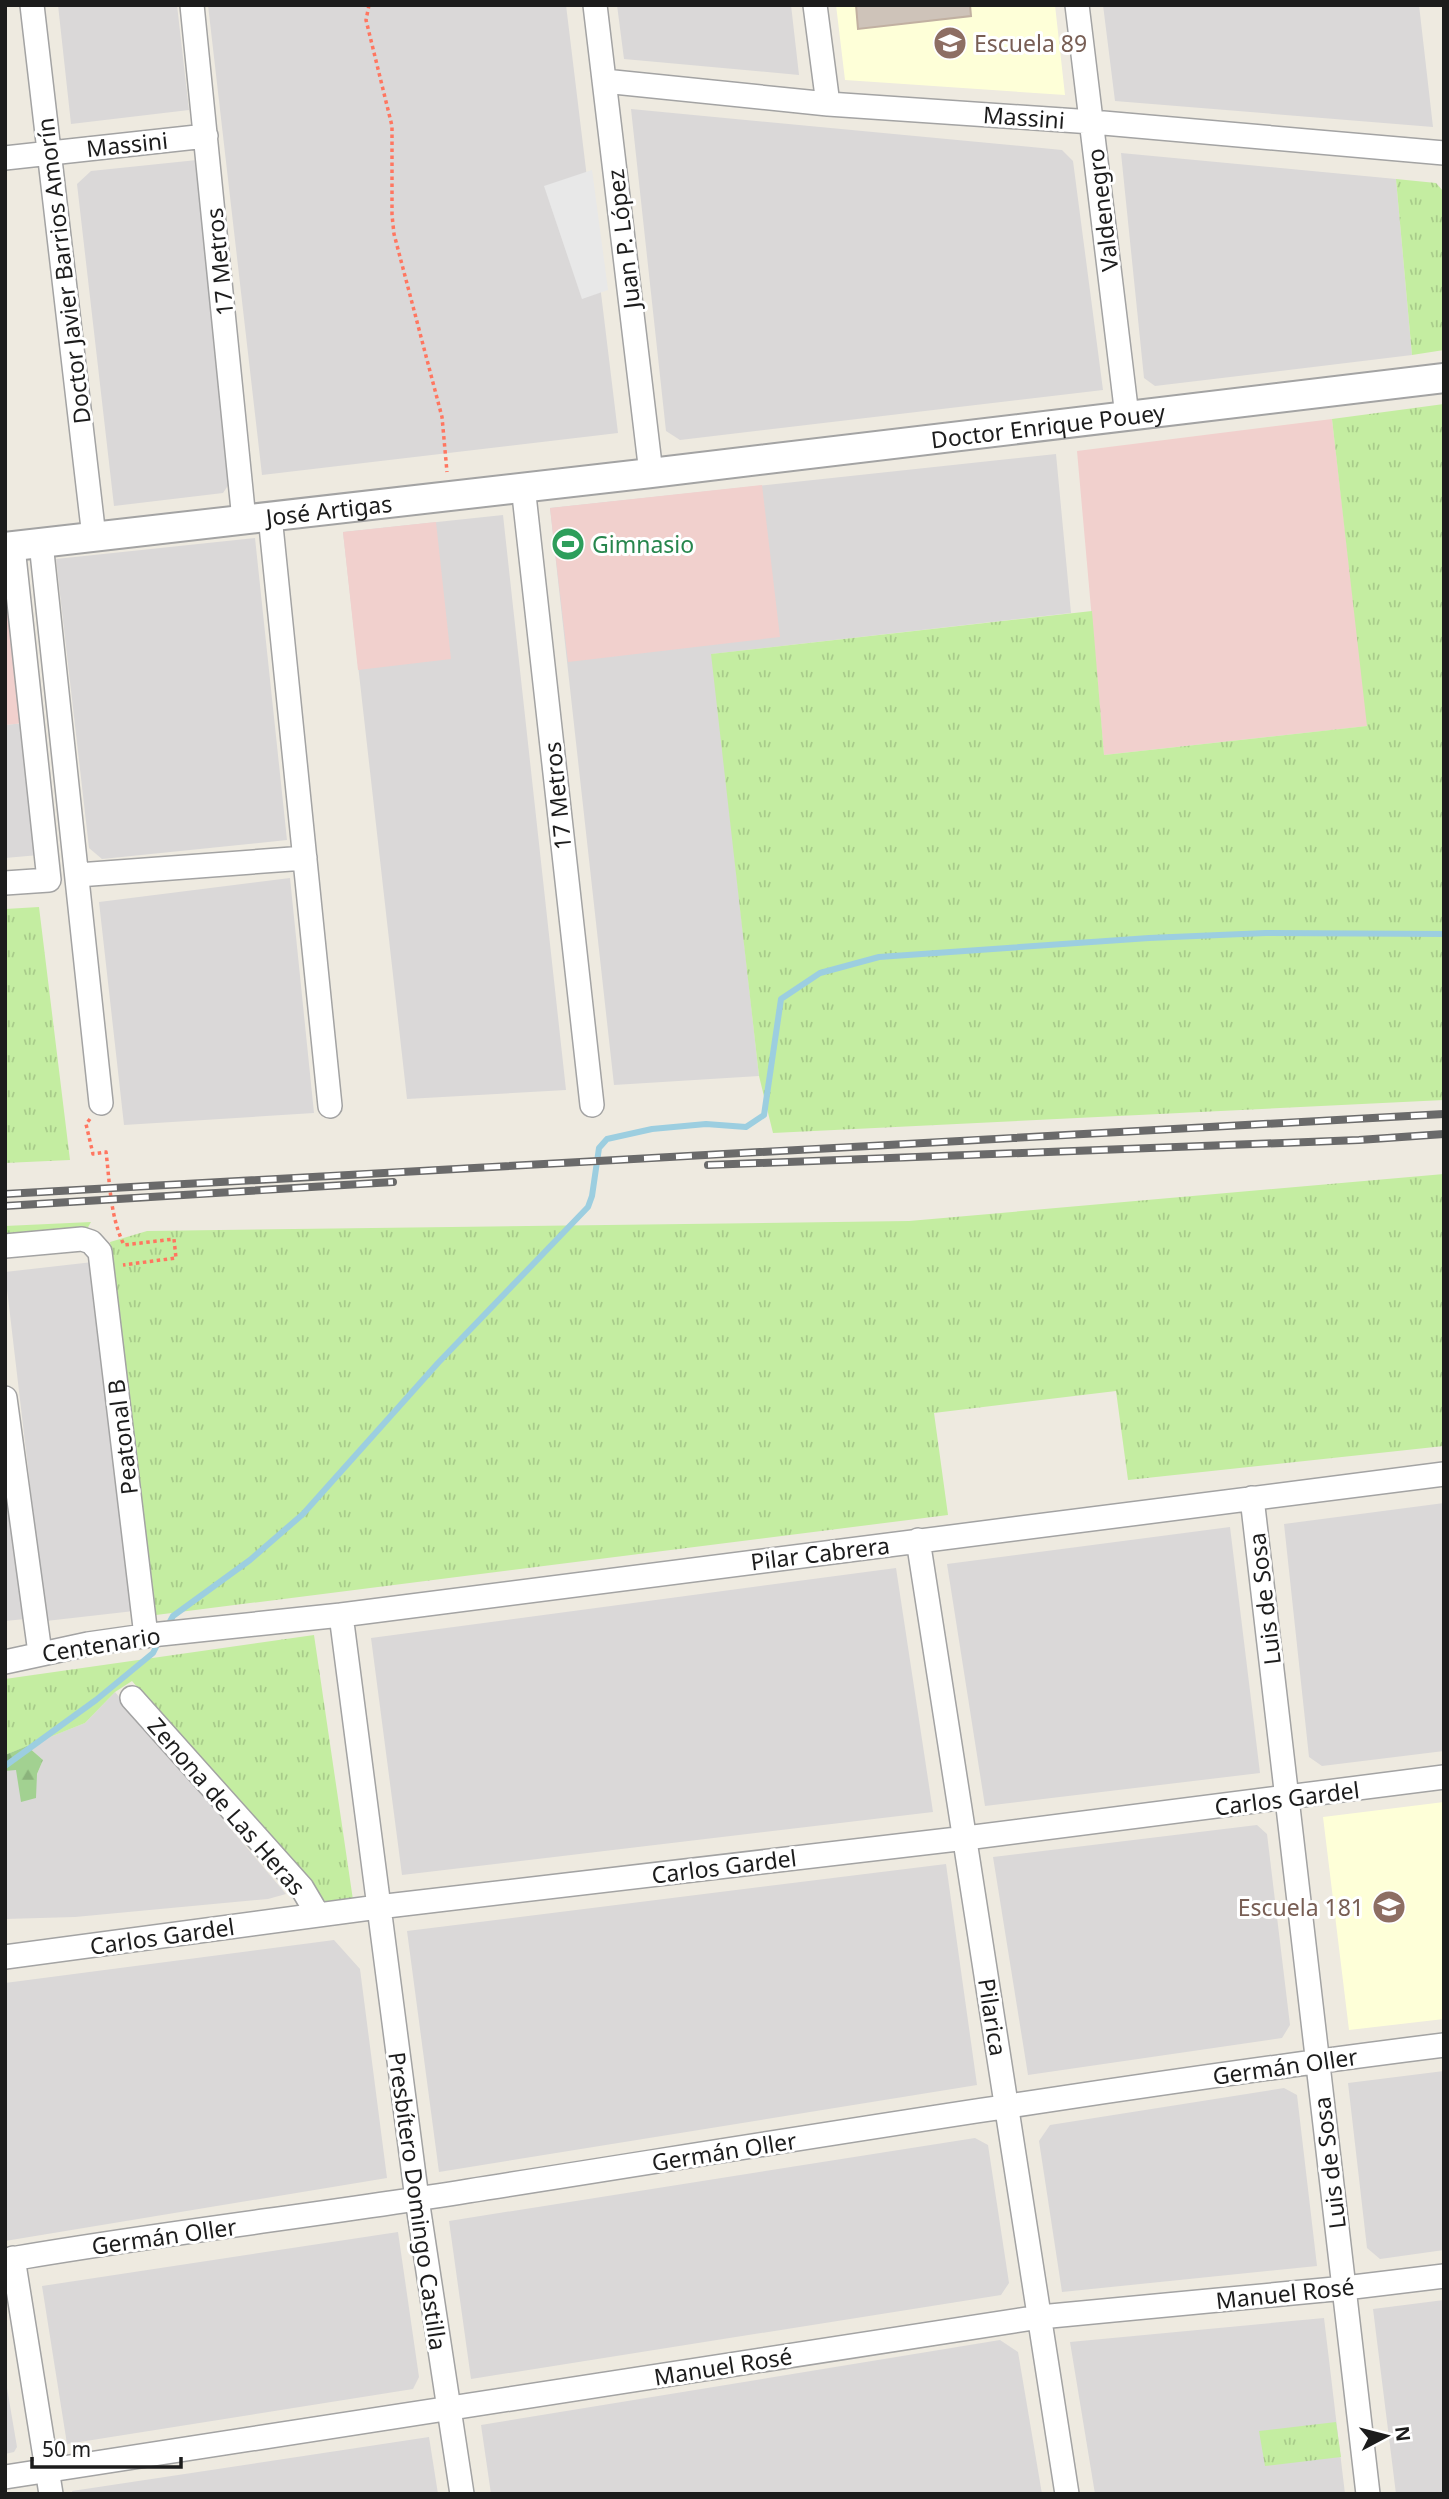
<svg xmlns="http://www.w3.org/2000/svg" width="1449" height="2499" font-family="'Noto Sans',sans-serif">
<style>
.residential{fill:#dad8d8}
.commercial{fill:#f1d0cd}
.education{fill:#feffd8}
.grass{fill:url(#grass-tufts)}
.forest{fill:url(#forest-firs)}
.parking{fill:#e8e8e8}
.lines{fill:none;stroke-linecap:round;stroke-linejoin:round}
.stream{stroke:#9ccee0;stroke-width:6}
.building{fill:#cec3b9;stroke:#c1b0a1;stroke-width:2}
.minor-casing{stroke:#a3a3a3;stroke-width:26}
.tertiary-casing{stroke:#a3a3a3;stroke-width:32}
.path{stroke:#ff7660;stroke-width:3.5;stroke-dasharray:3.5 3.5;stroke-linecap:butt}
.minor{stroke:#fff;stroke-width:23}
.tertiary{stroke:#fff;stroke-width:28}
.rail-casing{stroke:#6a6a6a;stroke-width:8}
.rail{stroke:#fff;stroke-width:5;stroke-dasharray:16;stroke-linecap:butt}
.labels{text-anchor:middle;dominant-baseline:central;stroke-width:6;stroke-linejoin:round;paint-order:stroke}
.education-label{font-size:23px;fill:#785e54;stroke:#fff;text-anchor:start}
.street-label{font-size:23px;fill:#1c1c1c;stroke:#fff}
.leisure-label{font-size:23px;fill:#27864d;stroke:#fff;text-anchor:start}
</style>
<defs>
<pattern id="grass-tufts" width="24" height="20" patternUnits="userSpaceOnUse" patternTransform="scale(1.75)"><rect width="24" height="20" fill="#c4eda1"/><path d="M3 7l-1-3M5 7V3M7 7l1-3M15 17l-1-3M17 17v-4M19 17l1-3" fill="none" stroke="#a8cb8a"/></pattern>
<pattern id="forest-firs" width="22" height="20" patternUnits="userSpaceOnUse" patternTransform="scale(1.75)"><rect width="22" height="20" fill="#a2d191"/><path d="M5 1l3.5 6h-7zM16 11l3.5 6h-7z" fill="#8bb37c"/></pattern>
</defs>
<rect width="100%" height="100%" fill="#eeeae0"/>
<!-- residential -->
<path class="residential" d="M58,5H177L189,110L71,124Z
M208,5H566L618,433L262,475Z
M617,5H791L799,75L624,59Z
M1103,5H1419L1433,127L1115,101Z
M631,109L1062,150L1073,161L1103,390L680,440L666,431Z
M1121,153L1396,179L1412,355L1155,386L1144,378Z
M197,160L231,481L223,493L114,506L77,184L91,171Z
M1056,454L1071,613L712,654L759,1076L614,1085L550,508Z
M503,515L566,1090L407,1099L343,532Z
M255,538L287,840L102,859L89,848L56,559Z
M24,723L39,855L5,858V725Z
M290,878L314,1113L124,1125L99,902Z
M93,1262L134,1611L46,1621L5,1272Z
M5,1453L25,1619L5,1621Z
M1444,1503V1751L1322,1766L1309,1757L1284,1524Z
M1230,1527L1260,1773L985,1806L947,1564Z
M896,1568L933,1812L402,1875L371,1638Z
M115,1692L286,1894L268,1899L75,1917L5,1919V1771L16,1769L37,1774L43,1760L27,1746L85,1723Z
M1257,1825L1267,1834L1290,2025L1282,2038L1028,2075L993,1857Z
M946,1864L977,2085L439,2172L407,1931Z
M334,1940L360,1969L387,2178L5,2241V1983Z
M1444,2071V2250L1380,2259L1367,2248L1348,2083Z
M1284,2088L1297,2095L1317,2266L1062,2292L1039,2141L1050,2125Z
M975,2138L988,2145L1009,2283L1001,2295L471,2379L449,2221Z
M398,2232L419,2377L413,2389L67,2444L42,2286Z
M1444,2300V2494H1396L1373,2309Z
M1324,2318L1345,2494H1095L1070,2342Z
M1000,2340L1018,2352L1042,2494H491L481,2425Z
M5,2376L17,2447L14,2452L5,2454Z
M429,2437L438,2494H73L72,2491Z"/>
<!-- commercial -->
<path class="commercial" d="M1332,419L1368,726L1104,755L1077,451Z
M762,485L780,637L568,662L550,508Z
M436,522L451,659L358,670L343,532Z
M5,588L24,723L5,725Z"/>
<!-- education -->
<path class="education" d="M836,5H1055L1065,95L845,80Z
M1444,1802V2019L1349,2030L1323,1817Z"/>
<!-- grass -->
<path class="grass" d="M1396,179L1436,183L1443,191L1444,350L1412,355Z
M1444,404V1100L773,1133L759,1076L711,654L1092,611L1104,755L1367,726L1332,419Z
M39,907L70,1160L5,1163V909Z
M1444,1174V1446L1128,1480L1116,1391L934,1413L948,1515L156,1615L110,1242L147,1231L909,1221Z
M91,1222L87,1229L5,1237V1226Z
M314,1635L353,1900L326,1902L264,1834L132,1681L115,1692L85,1723L5,1755V1679Z
M1336,2422L1341,2457L1265,2466L1259,2431Z"/>
<!-- forest -->
<path class="forest" d="M27,1746L43,1760L37,1774L36,1798L21,1802L16,1770L5,1771V1755Z"/>
<!-- parking -->
<path class="parking" d="M592,170L608,290L582,299L544,186Z"/>
<g class="lines">
<!-- stream -->
<path class="stream" d="M167,1627L173,1616L250,1560L303,1514L438,1363L588,1207L592,1196L599,1148L607,1139L652,1129L706,1124L746,1127L764,1115L781,999L820,973L879,957L1149,938L1266,933L1444,934
M5,1766L96,1700L153,1653L160,1639"/>
</g>
<!-- building -->
<path class="building" d="M856,5H970L971,16L858,29Z"/>
<g class="lines">
<defs>
<path id="minor" d="M32,5L94,537
M192,5L244,520
M595,5L651,473
M815,5L828,104
M1077,5L1127,416
M604,81L828,104L1092,122L1444,153
M5,158L206,136
M523,486L592,1105
M270,516L330,1106
M41,543L101,1103
M78,875L305,858
M5,883L49,880L13,547
M5,1246L82,1239L91,1242L100,1252L146,1636
M5,1398L40,1653
M1252,1498L1368,2494
M918,1540L1067,2494
M341,1615L417,2199L462,2494
M5,1662L88,1644L151,1635L341,1615L1444,1474
M132,1698L302,1888L318,1915
M5,1957L378,1907L966,1838L1444,1777
M13,2258L51,2494
M5,2260C159,2233 314,2216 468,2191C793,2140 1117,2086 1444,2045
M5,2477L1040,2317L1345,2288L1444,2276"/>
<g id="tertiary">
<path id="s1" d="M5,547L651,473L1444,378"/>
</g>
</defs>
<!-- minor casing -->
<use href="#minor" class="minor-casing"/>
<!-- tertiary casing -->
<use href="#tertiary" class="tertiary-casing"/>
<!-- path -->
<path class="path" d="M369,5L366,20L392,126V215L394,234L442,417L447,472
M90,1119L86,1124L93,1154L106,1152C110,1184 110,1216 124,1245L174,1239L176,1258L123,1265"/>
<!-- minor -->
<use href="#minor" class="minor"/>
<!-- tertiary -->
<use href="#tertiary" class="tertiary"/>
<defs>
<path id="rail" d="M708,1165L1359,1140L1444,1134
M5,1194L1444,1114
M5,1206L393,1182"/>
</defs>
<!-- rail casing -->
<use href="#rail" class="rail-casing"/>
<!-- rail -->
<use href="#rail" class="rail"/>
</g>
<!-- icons -->
<defs>
<symbol id="school-disc" viewBox="-11 -11 22 22"><circle r="9.5" fill="#8d6e63" stroke="#fff"/><path d="M0-5L7-2L0 1L-7-2ZM-4 1L0 2.5L4 1V4Q0 6-4 4Z" fill="#fff"/></symbol>
<symbol id="stadium-disc" viewBox="-11 -11 22 22"><circle r="9.5" fill="#2e9e5b" stroke="#fff"/><path d="M0-5a6.5 5 0 1 0 0 10a6.5 5 0 1 0 0-10ZM-3.5-1.8h7v3.6h-7Z" fill="#fff"/></symbol>
</defs>
<g fill-rule="evenodd">
<use href="#school-disc" x="931" y="24" width="38" height="38"/>
<use href="#stadium-disc" x="549" y="525" width="38" height="38"/>
<use href="#school-disc" x="1370" y="1888" width="38" height="38"/>
</g>
<g class="labels">
<!-- education labels -->
<g class="education-label">
<text x="974" y="43">Escuela 89</text>
<text x="1364" y="1907" text-anchor="end">Escuela 181</text>
</g>
<!-- street labels -->
<g class="street-label">
<text transform="translate(1024 117) rotate(4)">Massini</text>
<text transform="translate(127 144) rotate(-6)">Massini</text>
<text transform="translate(1102 210) rotate(-97)">Valdenegro</text>
<text transform="translate(623 239) rotate(-97)">Juan P. López</text>
<text transform="translate(219 262) rotate(-96)">17 Metros</text>
<text transform="translate(63 271) rotate(-97)">Doctor Javier Barrios Amorín</text>
<text stroke="none"><textPath href="#s1" startOffset="1050">Doctor Enrique Pouey</textPath></text>
<text stroke="none"><textPath href="#s1" startOffset="326">José Artigas</textPath></text>
<text transform="translate(557 796) rotate(-96)">17 Metros</text>
<text transform="translate(122 1437) rotate(-97)">Peatonal B</text>
<text transform="translate(820 1553) rotate(-7)">Pilar Cabrera</text>
<text transform="translate(1264 1599) rotate(-97)">Luis de Sosa</text>
<text transform="translate(101 1644) rotate(-9)">Centenario</text>
<text transform="translate(1287 1798) rotate(-7)">Carlos Gardel</text>
<text transform="translate(227 1806) rotate(49)">Zenona de Las Heras</text>
<text transform="translate(724 1866) rotate(-7)">Carlos Gardel</text>
<text transform="translate(162 1936) rotate(-8)">Carlos Gardel</text>
<text transform="translate(993 2017) rotate(81)">Pilarica</text>
<text transform="translate(1285 2066) rotate(-8)">Germán Oller</text>
<text transform="translate(724 2151) rotate(-9)">Germán Oller</text>
<text transform="translate(1329 2163) rotate(-97)">Luis de Sosa</text>
<text transform="translate(418 2201) rotate(82)">Presbítero Domingo Castilla</text>
<text transform="translate(164 2236) rotate(-8)">Germán Oller</text>
<text transform="translate(1285 2293) rotate(-6)">Manuel Rosé</text>
<text transform="translate(723 2366) rotate(-9)">Manuel Rosé</text>
</g>
<!-- leisure labels -->
<g class="leisure-label">
<text x="592" y="544">Gimnasio</text>
</g>
</g>
<!-- border -->
<rect width="1449" height="2499" fill="none" stroke="#1c1c1c" stroke-width="14"/>
<!-- north arrow -->
<g transform="translate(1386 2436) rotate(83)" stroke="#ffffff" stroke-width="5" paint-order="stroke">
<path d="M0-5L12 26L0 18L-12 26Z" fill="#1c1c1c"/>
<text y="-10" font-size="19" font-weight="bold" text-anchor="middle" fill="#1c1c1c">N</text>
</g>
<!-- scale -->
<path d="M32 2457v10h149v-10" fill="none" stroke="#1c1c1c" stroke-width="3.5"/>
<text x="42" y="2457" font-size="21" fill="#1c1c1c" stroke="#ffffff" stroke-width="5" paint-order="stroke">50 m</text>
</svg>
